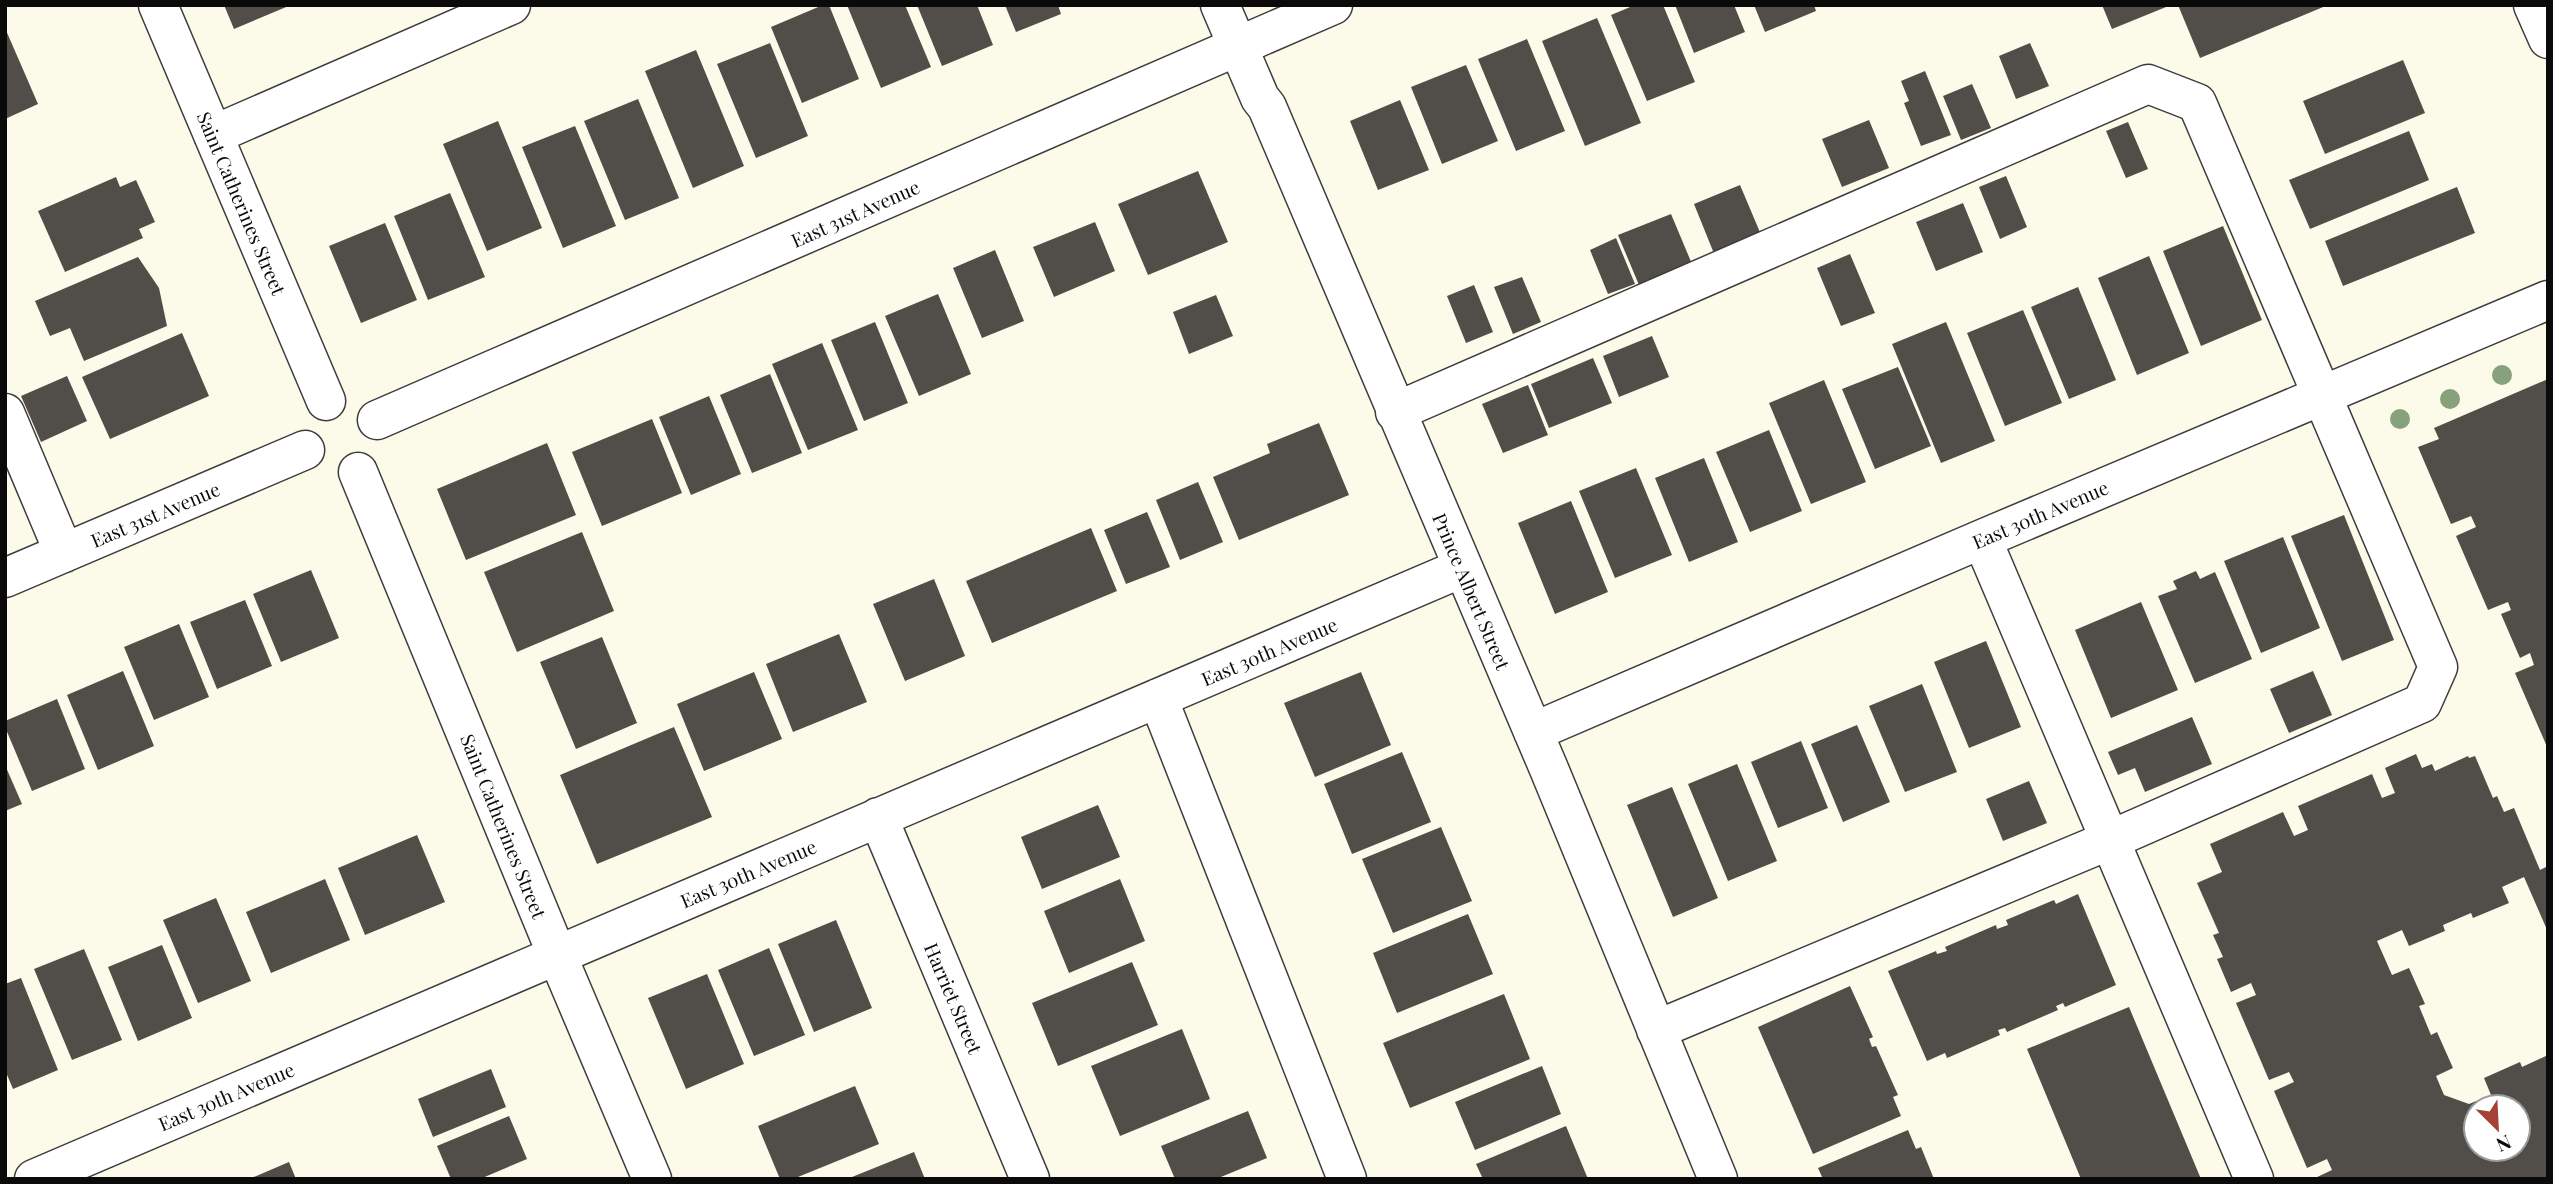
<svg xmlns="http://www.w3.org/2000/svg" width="2553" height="1184" font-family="'Playfair Display',serif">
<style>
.building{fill:#514d48;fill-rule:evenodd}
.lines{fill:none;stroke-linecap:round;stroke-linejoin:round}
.minor-casing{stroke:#3d3d3d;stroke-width:41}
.minor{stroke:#fff;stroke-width:38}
.tree{fill:#87a17d}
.labels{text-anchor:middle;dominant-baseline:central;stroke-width:7;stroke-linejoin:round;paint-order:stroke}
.street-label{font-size:19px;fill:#0a0a0a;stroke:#fff}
</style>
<rect width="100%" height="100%" fill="#fcfbea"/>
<!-- building -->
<path class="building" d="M224,5H291L234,29Z
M823,5H829L859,79L802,103L771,27Z
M847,5H905L931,67L881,88Z
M917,5H977L993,45L942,66Z
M1005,5H1058L1061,14L1016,32Z
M1635,5H1663L1695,82L1647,101L1611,15Z
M1675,5H1734L1745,32L1694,53Z
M1754,5H1814L1816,11L1765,32Z
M2102,5H2171L2112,29Z
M2178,5H2328L2200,58Z
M1597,18L1641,123L1585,146L1542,41Z
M5,28L38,104L5,119Z
M1527,39L1565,131L1516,151L1478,59Z
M770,43L808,136L756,158L717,64Z
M2030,43L2049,86L2016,99L1999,56Z
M696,50L744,166L693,188L645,71Z
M2403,60L2425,113L2325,154L2303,101Z
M1466,65L1498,141L1442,164L1411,87Z
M1925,71L1951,135L1921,146L1904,103L1909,101L1901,81Z
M1972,84L1991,128L1961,140L1943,96Z
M638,99L679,198L625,220L584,121Z
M1400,100L1429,170L1378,190L1350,121Z
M1869,120L1889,168L1842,187L1822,139Z
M498,121L542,228L487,251L443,144Z
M2128,122L2148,169L2126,178L2106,131Z
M575,126L616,226L563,248L522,147Z
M2409,131L2429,180L2310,229L2289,180Z
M1198,171L1228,242L1148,275L1118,204Z
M2006,176L2027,227L2000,239L1979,187Z
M116,177L120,187L136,180L155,222L139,229L143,238L65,272L38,211Z
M1740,185L1762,237L1715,256L1694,204Z
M2457,187L2475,233L2343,286L2325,241Z
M450,193L485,277L428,300L394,216Z
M1963,203L1983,252L1936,271L1916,222Z
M1671,214L1692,264L1639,285L1618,235Z
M1095,222L1115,271L1054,297L1033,247Z
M385,223L417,300L361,323L329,246Z
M2223,226L2262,320L2201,346L2163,251Z
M1616,238L1635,284L1608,294L1590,250Z
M995,250L1024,321L982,338L953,268Z
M1850,254L1875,313L1841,326L1817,268Z
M2149,256L2189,353L2137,375L2098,278Z
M138,257L159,288L167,326L84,361L70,328L50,336L35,301Z
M1522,277L1541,322L1513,334L1494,287Z
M1474,285L1493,332L1466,343L1447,296Z
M2078,287L2116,380L2069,399L2031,307Z
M938,294L971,374L919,396L885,316Z
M1216,295L1233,336L1189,354L1173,312Z
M2023,310L2062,403L2005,426L1967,333Z
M875,322L908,403L864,421L831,340Z
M1946,322L1995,441L1941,463L1892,344Z
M182,333L209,396L110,439L82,377Z
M1652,336L1669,377L1619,397L1603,356Z
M822,343L858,430L808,450L772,364Z
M1593,358L1612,403L1549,428L1531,384Z
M1898,367L1931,446L1875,469L1842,389Z
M770,374L802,453L752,473L720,395Z
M67,376L87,421L41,442L21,396Z
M2548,379V749L2515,673L2534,665L2530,653L2520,658L2501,614L2511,610L2508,602L2488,610L2456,536L2476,527L2471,516L2451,524L2418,447L2439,439L2434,428Z
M1824,380L1866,482L1811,504L1769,403Z
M1528,385L1548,435L1503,453L1482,404Z
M709,396L741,474L691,495L659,417Z
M652,419L682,493L602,526L572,452Z
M1319,423L1349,495L1239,540L1213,477L1270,453L1267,444Z
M1769,430L1802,511L1750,532L1716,452Z
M547,443L576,515L466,560L437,489Z
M1704,458L1738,542L1689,562L1655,478Z
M1636,468L1672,555L1615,578L1579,491Z
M1198,482L1223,542L1180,560L1156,500Z
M1571,501L1608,592L1555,614L1518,523Z
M1147,512L1170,567L1126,584L1104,530Z
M2344,515L2394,640L2342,661L2291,536Z
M1091,528L1117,591L992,643L966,581Z
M582,532L614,611L517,652L484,572Z
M2283,537L2320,628L2261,653L2224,561Z
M311,570L339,638L281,662L253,594Z
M2196,571L2200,579L2215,572L2252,659L2195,683L2158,596L2177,589L2173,581Z
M934,579L965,656L905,681L873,604Z
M245,600L272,666L217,689L190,622Z
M2141,602L2178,690L2111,718L2075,630Z
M179,624L209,697L154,720L124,647Z
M839,634L867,702L793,732L766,664Z
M602,637L637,723L576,749L540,662Z
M1986,641L2021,727L1969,748L1934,662Z
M123,671L154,746L98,770L67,695Z
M2313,671L2332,715L2289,733L2270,689Z
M754,672L782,739L704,771L677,704Z
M1361,672L1391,745L1315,777L1284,703Z
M1922,684L1957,772L1905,792L1869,706Z
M57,699L85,769L32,791L5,727V721Z
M2192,717L2212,764L2145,792L2135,768L2118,775L2108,752Z
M1857,725L1890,802L1843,822L1811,744Z
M674,727L712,817L597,864L560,775Z
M1801,741L1828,808L1778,828L1751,762Z
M1402,752L1431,822L1352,854L1324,784Z
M2416,754L2422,768L2432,764L2435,771L2468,756L2469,758L2475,756L2493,798L2497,796L2504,812L2514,808L2540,870L2548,866V932L2524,877L2502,887L2509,903L2473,918L2471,913L2443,925L2445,931L2409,946L2402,930L2377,941L2392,975L2409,968L2425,1004L2419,1006L2431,1035L2437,1032L2453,1068L2436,1076L2444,1095L2469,1104L2491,1095L2484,1078L2520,1062L2522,1067L2548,1055V1179H2313L2332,1170L2327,1159L2307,1168L2274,1091L2294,1082L2289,1072L2269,1080L2236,1003L2256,995L2251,983L2231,992L2217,959L2223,957L2213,935L2219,933L2197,883L2222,872L2210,844L2283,812L2294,836L2308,830L2298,806L2372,774L2382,798L2395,793L2385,768ZM2476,1107H2518V1149H2476Z
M1737,764L1777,861L1728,881L1688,784Z
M5,765L22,804L5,811Z
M2029,781L2047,823L2003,841L1986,799Z
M1672,787L1718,898L1673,917L1627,805Z
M1098,805L1120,857L1042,889L1021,837Z
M1441,827L1472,901L1393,933L1362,859Z
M417,835L445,902L365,935L338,868Z
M325,879L350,940L271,973L246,912Z
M1120,879L1145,941L1069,973L1044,911Z
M2078,894L2116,985L2065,1007L2063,1003L2056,1006L2058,1010L2007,1032L2005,1028L1998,1030L2000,1035L1947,1058L1945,1053L1927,1061L1888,971L1936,951L1937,954L1947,951L1945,947L1996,925L1997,929L2008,925L2006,920L2054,900L2056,904Z
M216,898L251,981L198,1003L163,920Z
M1468,914L1493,974L1397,1013L1373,953Z
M836,920L872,1008L814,1032L778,944Z
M162,945L192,1018L138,1041L108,967Z
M769,948L805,1035L754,1056L718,970Z
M84,949L122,1040L72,1060L34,969Z
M1132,962L1158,1025L1058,1066L1032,1003Z
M707,974L744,1064L686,1089L648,998Z
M21,978L58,1070L13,1089L5,1070V984Z
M1850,986L1873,1037L1869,1039L1872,1047L1876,1046L1898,1095L1893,1097L1901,1116L1813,1154L1758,1027Z
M1504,994L1530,1059L1410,1108L1383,1043Z
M2129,1007L2201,1179H2081L2027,1049Z
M1182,1029L1210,1099L1120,1136L1091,1066Z
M1542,1066L1561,1114L1475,1150L1455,1102Z
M491,1069L506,1107L433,1137L418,1099Z
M855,1086L879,1144L793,1179H780L758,1126Z
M1248,1111L1267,1158L1216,1179H1175L1161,1146Z
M509,1116L527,1159L480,1179H451L437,1146Z
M1566,1126L1588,1179H1483L1476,1164Z
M1908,1130L1916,1149L1921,1147L1934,1179H1823L1818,1168Z
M914,1152L925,1179H847Z
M289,1162L296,1179H249Z"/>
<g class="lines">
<defs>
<path id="minor" d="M158,5L326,401
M1220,5L1260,98L1267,107L1549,769L1718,1179
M2533,5L2548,39
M213,135L511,5
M1395,412L2148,84L2197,103L2438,667L2422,703L2110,840L1656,1030
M5,413L64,553
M377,420L1333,5
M358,472L557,955L652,1179
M1982,539L2254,1179
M5,578L305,450
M1158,698L1347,1179
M1533,732L1982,539L2548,300
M878,817L1030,1179
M34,1179L1462,568"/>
</defs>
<!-- minor casing -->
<use href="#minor" class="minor-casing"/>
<!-- minor -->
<use href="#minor" class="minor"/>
</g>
<!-- trees -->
<g class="tree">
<circle cx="2502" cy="375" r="10"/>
<circle cx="2450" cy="399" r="10"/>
<circle cx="2400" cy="419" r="10"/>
</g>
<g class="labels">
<!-- street labels -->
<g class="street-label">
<text transform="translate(242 203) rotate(67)">Saint Catherines Street</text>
<text transform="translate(855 213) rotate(-24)">East 31st Avenue</text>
<text transform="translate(155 514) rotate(-23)">East 31st Avenue</text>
<text transform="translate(2040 514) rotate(-23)">East 30th Avenue</text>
<text transform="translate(1472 591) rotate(67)">Prince Albert Street</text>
<text transform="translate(1269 651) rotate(-23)">East 30th Avenue</text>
<text transform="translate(504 826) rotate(68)">Saint Catherines Street</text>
<text transform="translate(748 873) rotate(-23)">East 30th Avenue</text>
<text transform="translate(954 998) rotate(67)">Harriet Street</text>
<text transform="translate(226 1096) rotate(-23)">East 30th Avenue</text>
</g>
</g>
<!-- border -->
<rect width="2553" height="1184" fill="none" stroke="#0a0a0a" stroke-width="14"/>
<!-- north arrow -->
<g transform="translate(2497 1128) rotate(156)"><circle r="33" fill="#ffffff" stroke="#9d9d9d" stroke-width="2"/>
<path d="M0-5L12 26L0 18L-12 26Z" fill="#a64236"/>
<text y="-10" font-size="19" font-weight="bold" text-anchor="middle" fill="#0a0a0a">N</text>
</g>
</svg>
